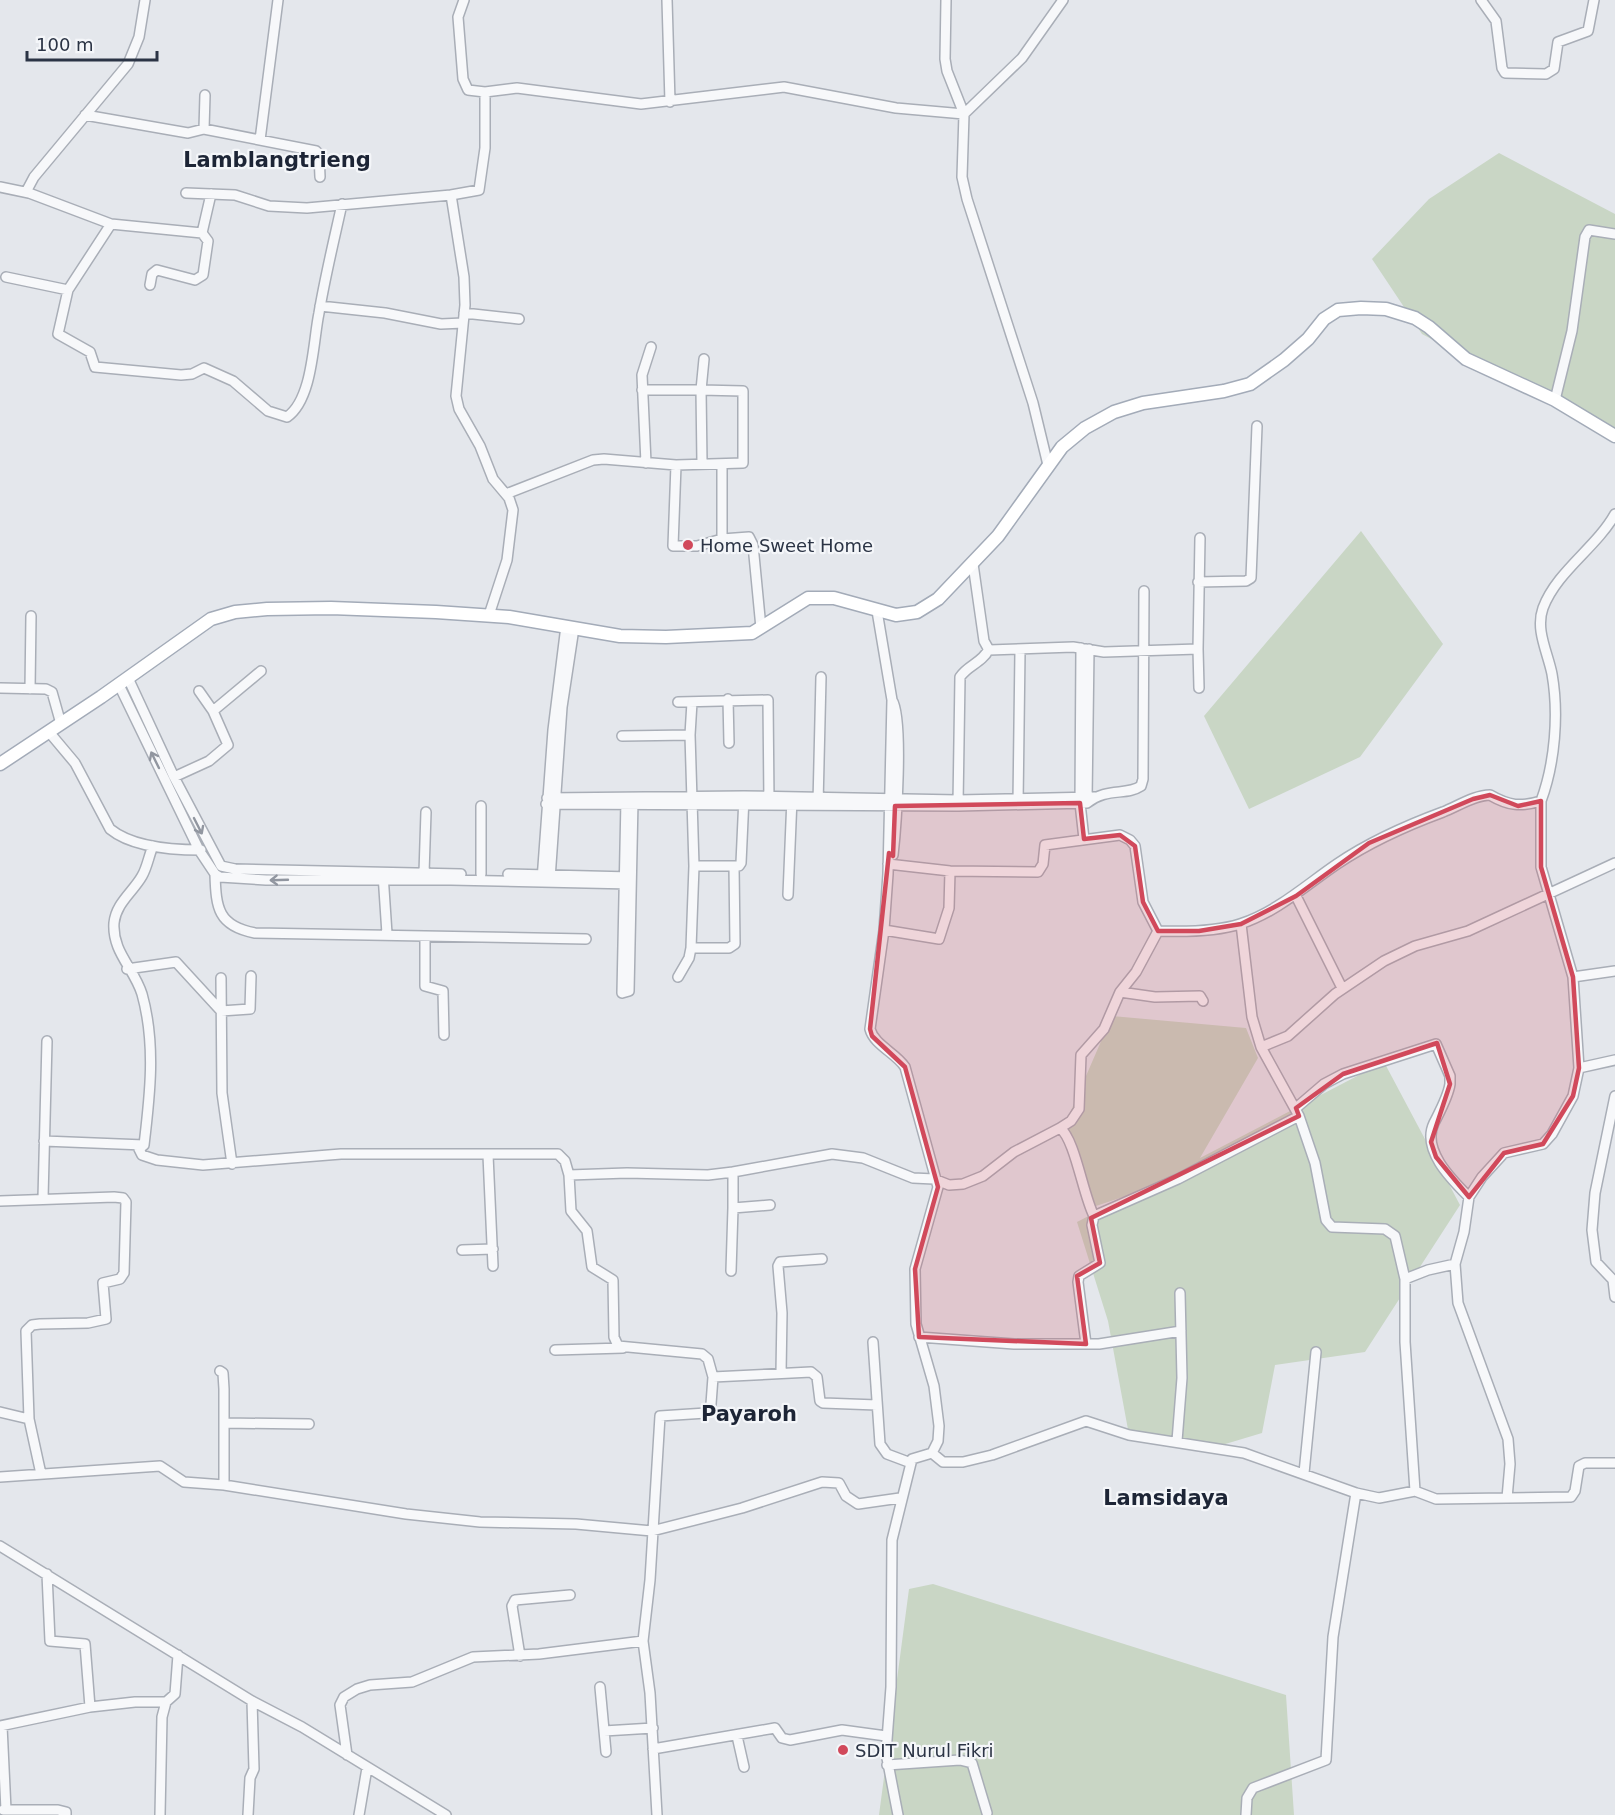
<svg xmlns="http://www.w3.org/2000/svg" width="1615" height="1815" font-family="'DejaVu Sans',sans-serif">
<style>
.green{fill:#c9d6c5}
.lines{fill:none;stroke-linecap:round;stroke-linejoin:round}
.minor-casing{stroke:#a9aeb7;stroke-width:12}
.major-casing{stroke:#a3abb8;stroke-width:15}
.minor{stroke:#f7f8fa;stroke-width:9}
.major{stroke:#fff;stroke-width:12}
.oneway{stroke:#9196a0}
.marked{fill:#d1495b;fill-opacity:0.2;stroke:#d1495b;stroke-width:4.5;stroke-linejoin:round}
.poi-dot{fill:#d1495b;stroke:#f4f6f9;stroke-width:2}
.labels{text-anchor:middle;dominant-baseline:central;stroke-width:4.5;stroke-linejoin:round;paint-order:stroke}
.poi-label{font-size:18px;fill:#2b3445;stroke:#f4f6f9;text-anchor:start}
.quarter-label{font-size:21px;font-weight:bold;fill:#1d2536;stroke:#f4f6f9}
</style>
<rect width="100%" height="100%" fill="#e4e7ec"/>
<!-- green -->
<path class="green" d="M1499,153L1615,214V437L1422,334L1372,259L1429,199Z
M1361,531L1443,644L1360,757L1249,809L1204,716Z
M1112,1016L1246,1028L1258,1058L1200,1158L1384,1062L1460,1205L1365,1352L1275,1365L1262,1433L1212,1448L1129,1435L1108,1321L1077,1222L1129,1195L1096,1206L1063,1129Z
M933,1584L1286,1695L1294,1815H879L909,1589Z"/>
<g class="lines">
<defs>
<path id="minor" d="M667,0L670,102
M946,0L945,59L947,71L964,114L962,177L967,199L1033,403L1048,465
M1481,0L1496,21L1502,68L1505,73L1546,74L1554,69L1558,42L1588,31L1594,0
M485,92L517,88L641,104L784,87L896,108L964,114L1022,58L1063,0
M85,115L188,133L204,129L316,151L319,154L320,177
M204,129L205,95
M260,140L278,0
M0,187L29,193L111,224L202,233L211,194
M26,192L34,177L128,64L139,37L145,0
M186,193L235,195L269,206L307,208L451,195L464,277L465,305L456,396L459,409L480,446L493,479L509,498L513,510L507,560L489,615
M451,195L479,190L485,148V92L468,90L463,79L458,17L464,0
M6,277L68,290L111,224
M150,285L152,274L157,270L195,280L203,275L208,241L202,233
M68,290L58,334L90,352L95,367L181,375L192,374L204,368L233,381L268,411L287,417C313,399 313,341 319,313C325,277 334,240 342,204
M320,306L385,313L441,324L463,323
M464,313L519,319
M642,390H701L704,359
M1555,400L1572,331L1585,237L1589,230L1615,234
M646,463L642,375L651,347
M722,464V539L749,537L753,545L761,628
M676,465L673,546H697L722,539
M506,494L593,460L604,459L676,465L743,463V391L701,390L702,463
M973,564L984,641L989,650L1073,647L1104,652L1198,649L1200,538
M1198,582L1246,581L1251,578L1257,426
M877,611L892,700L888,874L884,930L870,1029C874,1045 896,1053 905,1067L938,1187L915,1269L916,1324L934,1386L939,1426L938,1441L932,1453L912,1459L892,1540L891,1687L886,1753L898,1815
M1081,648L1080,803L1084,839
M1198,649L1199,688
M128,678L174,777L221,866L235,869L461,874
M119,685L199,850L215,874L220,877L266,880H451L631,884
M0,688L46,689L52,692L61,724
M30,689L31,616
M728,699L729,743
M892,700C904,718 896,829 893,855
M678,702L768,700L769,802
M213,711L261,671
M49,732L75,763L110,829C132,847 174,850 201,850
M622,736L690,735
M174,777L209,761L228,745L213,711L199,691
M547,798L744,796L958,800L1095,797
M626,800L622,993L629,991L633,801
M1087,800L1089,649
M1018,803L1020,651
M546,804L958,806L1087,803C1107,787 1126,796 1141,786L1143,779L1144,591
M818,804L821,677
M958,804L960,677C968,665 982,663 989,649
M153,846C149,855 147,868 142,876C133,892 116,903 114,923C112,952 134,968 142,994C156,1044 150,1095 144,1145L139,1149L142,1155L157,1160L203,1165L341,1154H558L565,1161L569,1175L571,1211L587,1231L592,1267L613,1280L614,1337L618,1346L702,1354L708,1359L713,1377L811,1372L817,1377L820,1401L823,1403L877,1405
M888,864L950,871L1038,872L1043,864L1045,845L1120,835L1130,840L1135,846L1143,902L1158,931C1185,932 1215,932 1240,924C1277,912 1306,885 1337,864C1371,841 1405,826 1443,812C1458,806 1475,795 1490,795C1509,806 1521,807 1541,801C1555,763 1559,714 1552,674C1548,653 1535,630 1543,608C1557,571 1596,548 1615,514
M694,866H739L741,863L744,797
M424,873L426,812
M215,874C216,908 218,926 255,933L586,939
M383,874L387,934
M481,874V806
M508,874L631,877
M550,879L562,707L574,628
M542,880L553,730L566,626
M788,895L792,798
M1296,896L1342,988
M1241,924L1252,1017L1261,1047L1299,1116L1315,1163L1326,1220L1332,1227L1385,1229L1395,1236L1405,1279
M884,930L939,939L949,908L950,871
M425,936V986L443,991L444,1035
M691,948H729L735,944L734,866
M127,969L176,962L221,1011L250,1009L251,976
M678,977L689,958L691,948L694,866L690,735L692,702
M1573,977L1615,971
M221,978L222,1093L232,1164
M1120,992L1155,997L1200,996L1203,1001
M1261,1047L1288,1036L1335,994L1384,961L1415,946L1468,931L1615,863
M1579,1068L1615,1060
M1615,1096L1595,1193L1592,1230L1596,1262L1613,1280L1615,1297
M1296,1108L1324,1084L1343,1074L1436,1044L1450,1076V1084C1448,1097 1440,1111 1434,1123C1421,1150 1452,1180 1469,1197
M1060,1128L1071,1121L1079,1109L1081,1055L1104,1029L1120,992L1136,972L1158,931
M44,1141L144,1145
M488,1155L493,1266
M569,1175L627,1173L708,1175L733,1172
M43,1198L47,1041
M0,1201L114,1197L123,1198L126,1202L124,1273L120,1279L103,1283L106,1319L88,1323L40,1324L32,1325L26,1331L29,1419L41,1474
M770,1205L733,1208V1172L832,1154L863,1158L913,1178L934,1179L949,1185L963,1184L983,1176L1014,1152L1060,1128C1075,1139 1083,1195 1094,1216
M462,1250L493,1249
M731,1271L733,1208
M919,1337L1014,1344H1099L1181,1331
M873,1342L880,1444L887,1454L911,1463L912,1459
M1086,1344L1078,1282L1079,1276L1100,1263L1092,1225L1094,1216L1178,1179L1299,1116
M555,1350L623,1348
M220,1371L223,1373L224,1389V1485
M781,1373L782,1313L778,1266L780,1262L822,1259
M0,1412L29,1419
M224,1423L309,1424
M1177,1441L1182,1378L1180,1293
M932,1453L943,1462H963L992,1455L1086,1421L1129,1435L1244,1453L1356,1493L1379,1498L1415,1491L1405,1342V1279L1428,1270L1455,1264L1464,1232L1469,1197L1482,1177L1504,1153L1543,1144L1552,1134L1573,1096L1579,1068L1573,977L1541,867V801
M1304,1473L1316,1352
M0,1477L160,1466L184,1482L224,1485L406,1514L480,1522L576,1524L652,1531L742,1508L822,1482L839,1483L846,1496L858,1504L900,1498
M1415,1491L1436,1499L1507,1498L1510,1464L1508,1439L1458,1303L1455,1264
M1507,1498L1571,1497L1575,1491L1579,1466L1585,1463H1615
M0,1546L252,1701L302,1727L446,1815
M47,1574L50,1641L85,1644L90,1707
M643,1641L650,1580L660,1416L706,1413L711,1404L713,1377
M520,1656L512,1606L515,1600L570,1595
M600,1687L606,1752
M0,1726L90,1707L135,1702H166
M2,1726L6,1810
M604,1731L653,1728
M737,1736L744,1767
M653,1749L775,1728L782,1738L790,1740L842,1730L886,1736
M347,1755L340,1705L344,1697L357,1689L370,1685L412,1682L473,1657L539,1654L643,1641L650,1693L657,1815
M887,1765L960,1760L972,1763L987,1813
M3,1810H58L66,1812V1815
M160,1815L162,1717L166,1702L175,1694L178,1655
M248,1815L250,1778L254,1769L252,1701
M359,1815L367,1768
M1246,1815L1247,1798L1253,1788L1326,1760L1333,1637L1356,1493"/>
<path id="major" d="M0,764L101,697L211,619L235,612L267,609L331,608L436,612L509,617L620,636L666,637L752,633L808,598H834L896,615L917,612L938,599L998,536L1062,447L1085,428L1114,412L1143,403L1224,391L1250,384L1284,360L1308,339L1324,319L1338,310L1361,308L1386,309L1415,318L1429,327L1466,359L1555,400L1615,436"/>
</defs>
<!-- minor casing -->
<use href="#minor" class="minor-casing"/>
<!-- major casing -->
<use href="#major" class="major-casing"/>
<!-- minor -->
<use href="#minor" class="minor"/>
<!-- major -->
<use href="#major" class="major"/>
</g>
<!-- one-way arrows -->
<defs><path id="oneway-shaft" d="M-6 0H5M1.5-3L5.5 0L1.5 3" fill="none" stroke-width="1.6" stroke-linecap="round" stroke-linejoin="round" transform="scale(1.5)"/></defs>
<g class="oneway">
<use href="#oneway-shaft" transform="translate(155 760) rotate(-116)"/>
<use href="#oneway-shaft" transform="translate(198 826) rotate(63)"/>
<use href="#oneway-shaft" transform="translate(279 880) rotate(178)"/>
</g>
<!-- marked area -->
<path class="marked" d="M1490,795L1518,806L1541,801V867L1573,977L1579,1068L1573,1096L1543,1144L1504,1153L1469,1197L1436,1157L1431,1142L1450,1084L1437,1043L1343,1074L1296,1108L1299,1116L1091,1218L1100,1263L1077,1276L1086,1344L919,1337L915,1269L938,1187L905,1067L872,1036L870,1029L889,853L893,856L895,806L1080,803L1084,839L1120,835L1135,846L1143,902L1158,931H1199L1241,924L1296,896L1369,843L1473,799Z"/>
<!-- markers -->
<g class="poi-dot">
<circle cx="688" cy="545" r="6"/>
<circle cx="843" cy="1750" r="6"/>
</g>
<g class="labels">
<!-- poi labels -->
<g class="poi-label">
<text x="700" y="545">Home Sweet Home</text>
<text x="855" y="1750">SDIT Nurul Fikri</text>
</g>
<!-- quarter labels -->
<g class="quarter-label">
<text x="277" y="160">Lamblangtrieng</text>
<text x="749" y="1414">Payaroh</text>
<text x="1166" y="1498">Lamsidaya</text>
</g>
</g>
<!-- scale -->
<path d="M27 51v9h130v-9" fill="none" stroke="#2b3445" stroke-width="3"/>
<text x="36" y="51" font-size="18" fill="#2b3445" stroke="#f4f6f9" stroke-width="4.5" paint-order="stroke">100 m</text>
</svg>
